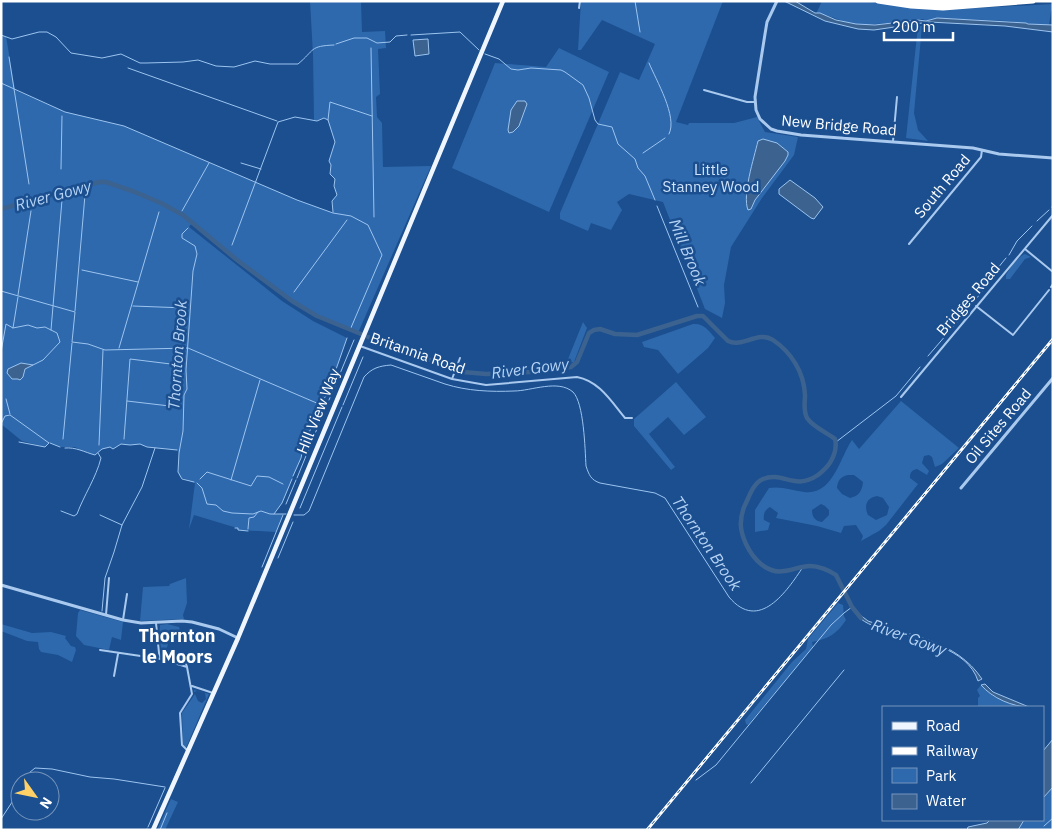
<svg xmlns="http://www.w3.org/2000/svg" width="1054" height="831" font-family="'IBM Plex Sans',sans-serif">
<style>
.green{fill:#2e69ad;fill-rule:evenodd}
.water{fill:#3c6290;stroke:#9cc4f0}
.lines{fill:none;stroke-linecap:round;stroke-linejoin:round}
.stream{stroke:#9cc4f0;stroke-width:1}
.river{stroke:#3c6290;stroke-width:4.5}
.minor{stroke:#a9c9ee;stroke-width:2}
.tertiary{stroke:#a9c9ee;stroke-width:3}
.primary{stroke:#f0f6ff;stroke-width:4.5}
.motorway{stroke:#fff;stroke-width:5}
.rail-casing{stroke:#fff;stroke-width:3}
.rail{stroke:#1b4f8f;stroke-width:1;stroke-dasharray:4;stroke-linecap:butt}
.labels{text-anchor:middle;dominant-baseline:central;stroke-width:5;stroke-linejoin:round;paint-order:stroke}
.street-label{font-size:15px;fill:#fff;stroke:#1b4f8f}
.park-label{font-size:15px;fill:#cfe3fa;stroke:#1b4f8f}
.water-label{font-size:16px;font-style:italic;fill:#b5d3f5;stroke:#1b4f8f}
.quarter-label{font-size:18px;font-weight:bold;fill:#fff;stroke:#1b4f8f}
</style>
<rect width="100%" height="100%" fill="#1b4f8f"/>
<!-- green -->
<path class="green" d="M310,1H361L362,32L385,31L386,48L378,49L380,94L376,97L377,117L382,123L383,167L431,166L358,333C344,327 328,323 315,315C271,290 231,255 192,223L189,227L282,301L313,321L347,338L327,395L319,405L318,414L304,443L300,461L282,503L274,514H283L276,532L238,530L237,528L194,515L189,529L195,483L180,477L178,472L179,453L177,450L147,447L140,444L130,445L121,444L113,449L110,447L102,449L95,455L82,451L75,447H61L49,443L45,447L22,441L1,424V36H6L15,90L65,112L124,126L297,200L333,213L332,201L337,195L334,186L335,179L330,174L331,165L329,161L335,142L328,120L324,118L317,121L314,120L313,55Z
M581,1H723L676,122L688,125L689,123H734L757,117L765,132L798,137L794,155L762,198L731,247L724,285L725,303L722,318L705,309L663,202L629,194L617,202L622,210L611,230L591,223L588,231L560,219V213L620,72L639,80L655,44L602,20L581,50H578Z
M822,1H863L939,10L1053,4V11H1051L1049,26L1008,21L937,18L926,21L923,19C899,21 876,26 853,24C843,22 822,12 816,14Z
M918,26H922L914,113L918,130L928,141L906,138Z
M559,48L609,72L549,212L452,168L495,63L546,67Z
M1025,254L1031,257L1025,259L1010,279H1006V275C1010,268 1017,257 1025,254Z
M583,322L587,328L574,362L560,364L568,359Z
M693,324C704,323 709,331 715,338L708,348L678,374L658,350L644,347L642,342Z
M676,382L706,417L684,435L668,417L649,434L675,467L671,470L634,426V419Z
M901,401L959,448L942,464L935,467L932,457L929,455L924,456L922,463L929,471L927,475L917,469C912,470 910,472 910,478L918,484L886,525L879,531L861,541L863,536L856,525L844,526L841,533L817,526L776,518L778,513L770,507C765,510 763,513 764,520L770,523L768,530L755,532V510L769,488C781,486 792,490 804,492C833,496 840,457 852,440L859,449ZM848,475H854L863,482C862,491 859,496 850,498L842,494L837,488C838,480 840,477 848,475ZM877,496L883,498L889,507L887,515L876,520L868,515C864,506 866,498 877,496ZM821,504L825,506L829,510V515L822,522C815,521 812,517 812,510Z
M186,578L187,603L183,615L184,619L140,621L143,587L169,586L170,584Z
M838,603L843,605L844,616L846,620C837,634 828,639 812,642L813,647L752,720L748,725L746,724L745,720L792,662L806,649L808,639Z
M80,610L123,622L121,640L112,637L109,650L84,645L76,636L78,613Z
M1,624L32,633L51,632L66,636L65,638L71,646L75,647L76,650L72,662L58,655L41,652L39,649L38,642L27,641L1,631Z
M167,624L179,627L181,633L179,642L169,640L166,651L162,650L159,640L160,625Z
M981,685L993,696L1019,707H978V698L980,696L977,690Z
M194,690L209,694L186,748L183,745L182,713L195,694L198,701L202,703L206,699L205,693L197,691L194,692Z
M1053,787V830H1018L1024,820H1043V798Z
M171,799L178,802L165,830H157Z"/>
<!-- water -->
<path class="water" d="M784,1H795L815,13H820L836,20L856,24L875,25L918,20L926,21L937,18L1026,23L1028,24L1053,25V32L1005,26L929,22L874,30L858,29L825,21Z
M428,39L429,54L415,56L413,40Z
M517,101H525L527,104L519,126L513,132L509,133L508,130L511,110Z
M763,139L777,143L788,152V155L785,161L755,200L751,209L748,210C742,195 754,158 758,141Z
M790,180L815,198L823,207L814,219L811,218L779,194V189Z
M21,363L33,365L25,369L23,377L20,380L18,379H12L7,373L8,369Z
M859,614L868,621C910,636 956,640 982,679L978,681C968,648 918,639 889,631C878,627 866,625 858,616Z
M985,684L993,692L1029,707C1013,707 992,698 981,685Z
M1053,739V787L1043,798V751Z
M990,820H1024L1018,830H967L968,827L987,823Z"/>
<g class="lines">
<!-- stream -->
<path class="stream" d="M635,1L640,32
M1,35L12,39L39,32H47L56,37L71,53L102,58L121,54L140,63H146L183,62L198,60L216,66L234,67L255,61L270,64H298C315,50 309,46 334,45
M411,35L460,32L479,50
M336,44L354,38H367L377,43L390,42L396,36L407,35
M371,48L374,217
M485,54L499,59L511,69L518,70L531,68L561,70L565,72L583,85L589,98L595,120L598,124L612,127L618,144L635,159L638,168L645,176L655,200
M9,57L29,184
M649,63C656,80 678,117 669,134
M128,68L277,121
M1,83L65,112L124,126L297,200L333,213L351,216L368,225L382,255L350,330
M643,153L665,138
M241,163L261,169
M61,169L62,116
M657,206L698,307
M1052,207L1053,205
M182,211L209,163
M333,212L332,201L337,195L334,186L335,179L330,174L331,165L329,161L335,142L328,120L330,102L372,116
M1037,221L1049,210
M188,228L182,234V238L195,246L197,254L193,271L186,370L187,389L184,395L183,431L179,453L178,472L182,479L194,482
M232,245L278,122L295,117L317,121L324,118L328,120
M1009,255L1017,241L1032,226
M82,270L138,282
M1,291L75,312L72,342L88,344L105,350L188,348L319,404L318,414L304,443L301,458L293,476
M294,292L347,220
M18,295L31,211
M971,305L990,282L993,274L1006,258
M133,306L185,308
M75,311L85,195
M13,328L28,325L37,328L45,327L57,333L60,342L43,360L33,365
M51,330L62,200
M119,348L159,212
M1,352L6,324L13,328L18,297
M928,356L966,312
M6,399L10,414
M329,400L354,340
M127,401L178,407
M319,404L327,395L347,338
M343,405L363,357
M1,424L5,416L10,415L49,443L45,447L19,442
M63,439L72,343
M124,439L130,359L179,365L182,349
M836,442L896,396L920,367
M50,443L60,447
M99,445L103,350
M65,448C76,447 84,452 95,455L102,449L110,447L113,449L121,444L130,445L140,444L147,447L177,450
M297,478L323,414L322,410
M200,479L207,472L251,486L257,476L269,477L283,484
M231,480L260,380
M197,483L202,488L207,504L216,505L223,511L232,513L253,514L261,511L270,514H286
M286,504L296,480
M300,508L342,407
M61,511L74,516L77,514C84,495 96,478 101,458L98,453
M274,514L282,503L292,479
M100,515L122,525
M294,515H304L309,511L364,377C372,368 379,366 391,365C409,371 427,378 445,384C467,391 491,392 514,391C531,391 558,379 573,392C584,403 585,449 586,466C589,475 591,480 600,483L655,493L665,498L729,597C759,633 787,591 803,567
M235,528H238V530L248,531
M248,529L249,518L254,517L258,512
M278,558L293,522
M262,567L283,515
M102,611L105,578L114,552L122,525L142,487L155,448
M696,780L716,765L831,625L844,613L852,607
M25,781L29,773L35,768L52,769L90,777L114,779L165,787
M751,783L844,670
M1,819L20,790
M1044,826L1053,818
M148,827L165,788
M147,830V829
M160,830L167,813"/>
<!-- river -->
<path class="river" d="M1,209L99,182H106L135,192L161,203L183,215L237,260L292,301L317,316L361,334
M368,337L463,372L486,374L530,372L571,367L577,362L589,333L594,330L600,329L615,334L637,335L697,316H703L728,341C743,348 758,330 773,340C791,352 804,372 805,395C805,403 803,410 807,418C813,427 826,432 835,439C837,447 835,454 831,461C828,467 823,471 818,475C794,491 783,471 763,479C752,484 749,498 744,507C739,521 740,531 746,544C753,559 767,574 784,571C793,570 801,566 810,566C818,566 829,570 836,575L852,607L861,618"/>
<!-- minor -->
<path class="minor" d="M579,8L580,1
M704,90L747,102H755
M893,141L897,97
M909,244L981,157L982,150
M1025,249L1053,272
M1051,287L1053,284
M976,306L1013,335L1049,290
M360,346L452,379L486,385L577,377C599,381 611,401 625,418H632
M452,379L460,358
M901,397L1053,215
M106,615L109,578
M123,620L127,594
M156,623L159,653L161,659
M100,650L161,659L187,667L192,694L180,713L182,745L187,750
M170,661L182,655L184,656L187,667
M114,676L118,654
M192,686L213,693"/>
<!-- tertiary -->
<path class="tertiary" d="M777,1L767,22L765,34L755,97L756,110L760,119L771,129L777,131L801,135L973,148L999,154L1053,158
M961,488L1053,378
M1,585L123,620L141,623L182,621L192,622L219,629L238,638"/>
<!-- primary -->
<path class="primary" d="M153,830L238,638L503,1"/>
<!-- motorway -->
<path class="motorway" d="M878,1L911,6L943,8L1033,1
M904,1L937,4L987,1"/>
<defs>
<path id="rail" d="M647,830L1053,339"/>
</defs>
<!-- rail casing -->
<use href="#rail" class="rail-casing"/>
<!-- rail -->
<use href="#rail" class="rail"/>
</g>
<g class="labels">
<!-- street labels -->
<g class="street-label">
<text transform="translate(839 125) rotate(5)">New Bridge Road</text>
<text transform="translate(942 186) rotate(-50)">South Road</text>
<text transform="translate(968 299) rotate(-50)">Bridges Road</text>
<text transform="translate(418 353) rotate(19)">Britannia Road</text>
<text transform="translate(318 411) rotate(-68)">Hill View Way</text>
<text transform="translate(998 426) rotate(-50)">Oil Sites Road</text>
</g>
<!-- park labels -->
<g class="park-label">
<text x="711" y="169">Little<tspan x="711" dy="17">Stanney Wood</tspan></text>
</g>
<!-- water labels -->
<g class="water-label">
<text transform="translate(53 195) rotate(-15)">River Gowy</text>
<text transform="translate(688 252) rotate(67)">Mill Brook</text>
<text transform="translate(177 355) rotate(-86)">Thornton Brook</text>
<text transform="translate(530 368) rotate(-7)">River Gowy</text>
<text transform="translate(707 543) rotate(56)">Thornton Brook</text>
<text transform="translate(909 637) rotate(20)">River Gowy</text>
</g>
<!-- quarter labels -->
<g class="quarter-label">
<text x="177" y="635">Thornton<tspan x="177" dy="21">le Moors</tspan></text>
</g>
</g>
<!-- border -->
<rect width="1054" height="831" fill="none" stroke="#ffffff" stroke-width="5"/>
<!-- legend -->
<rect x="882" y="706" width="162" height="115" fill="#1b4f8f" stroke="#7695bc"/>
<rect x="892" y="722" width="25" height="8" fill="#f0f6ff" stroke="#7695bc"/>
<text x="926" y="731" font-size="15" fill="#ffffff">Road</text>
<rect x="892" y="747" width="25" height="8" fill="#ffffff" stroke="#7695bc"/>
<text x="926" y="756" font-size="15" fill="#ffffff">Railway</text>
<rect x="892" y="768" width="25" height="15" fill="#2e69ad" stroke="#7695bc"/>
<text x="926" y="781" font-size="15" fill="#ffffff">Park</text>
<rect x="892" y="794" width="25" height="15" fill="#3c6290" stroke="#7695bc"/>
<text x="926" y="806" font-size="15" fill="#ffffff">Water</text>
<!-- north arrow -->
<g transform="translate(35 796) rotate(123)"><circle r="24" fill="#1b4f8f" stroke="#7695bc"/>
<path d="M0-4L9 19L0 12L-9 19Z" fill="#ffd166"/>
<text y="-8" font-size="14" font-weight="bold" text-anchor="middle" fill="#ffffff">N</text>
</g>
<!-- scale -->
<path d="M884 32v8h69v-8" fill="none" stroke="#ffffff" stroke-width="2.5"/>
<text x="892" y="32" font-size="15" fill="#ffffff" stroke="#1b4f8f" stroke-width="4" paint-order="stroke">200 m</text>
</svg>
